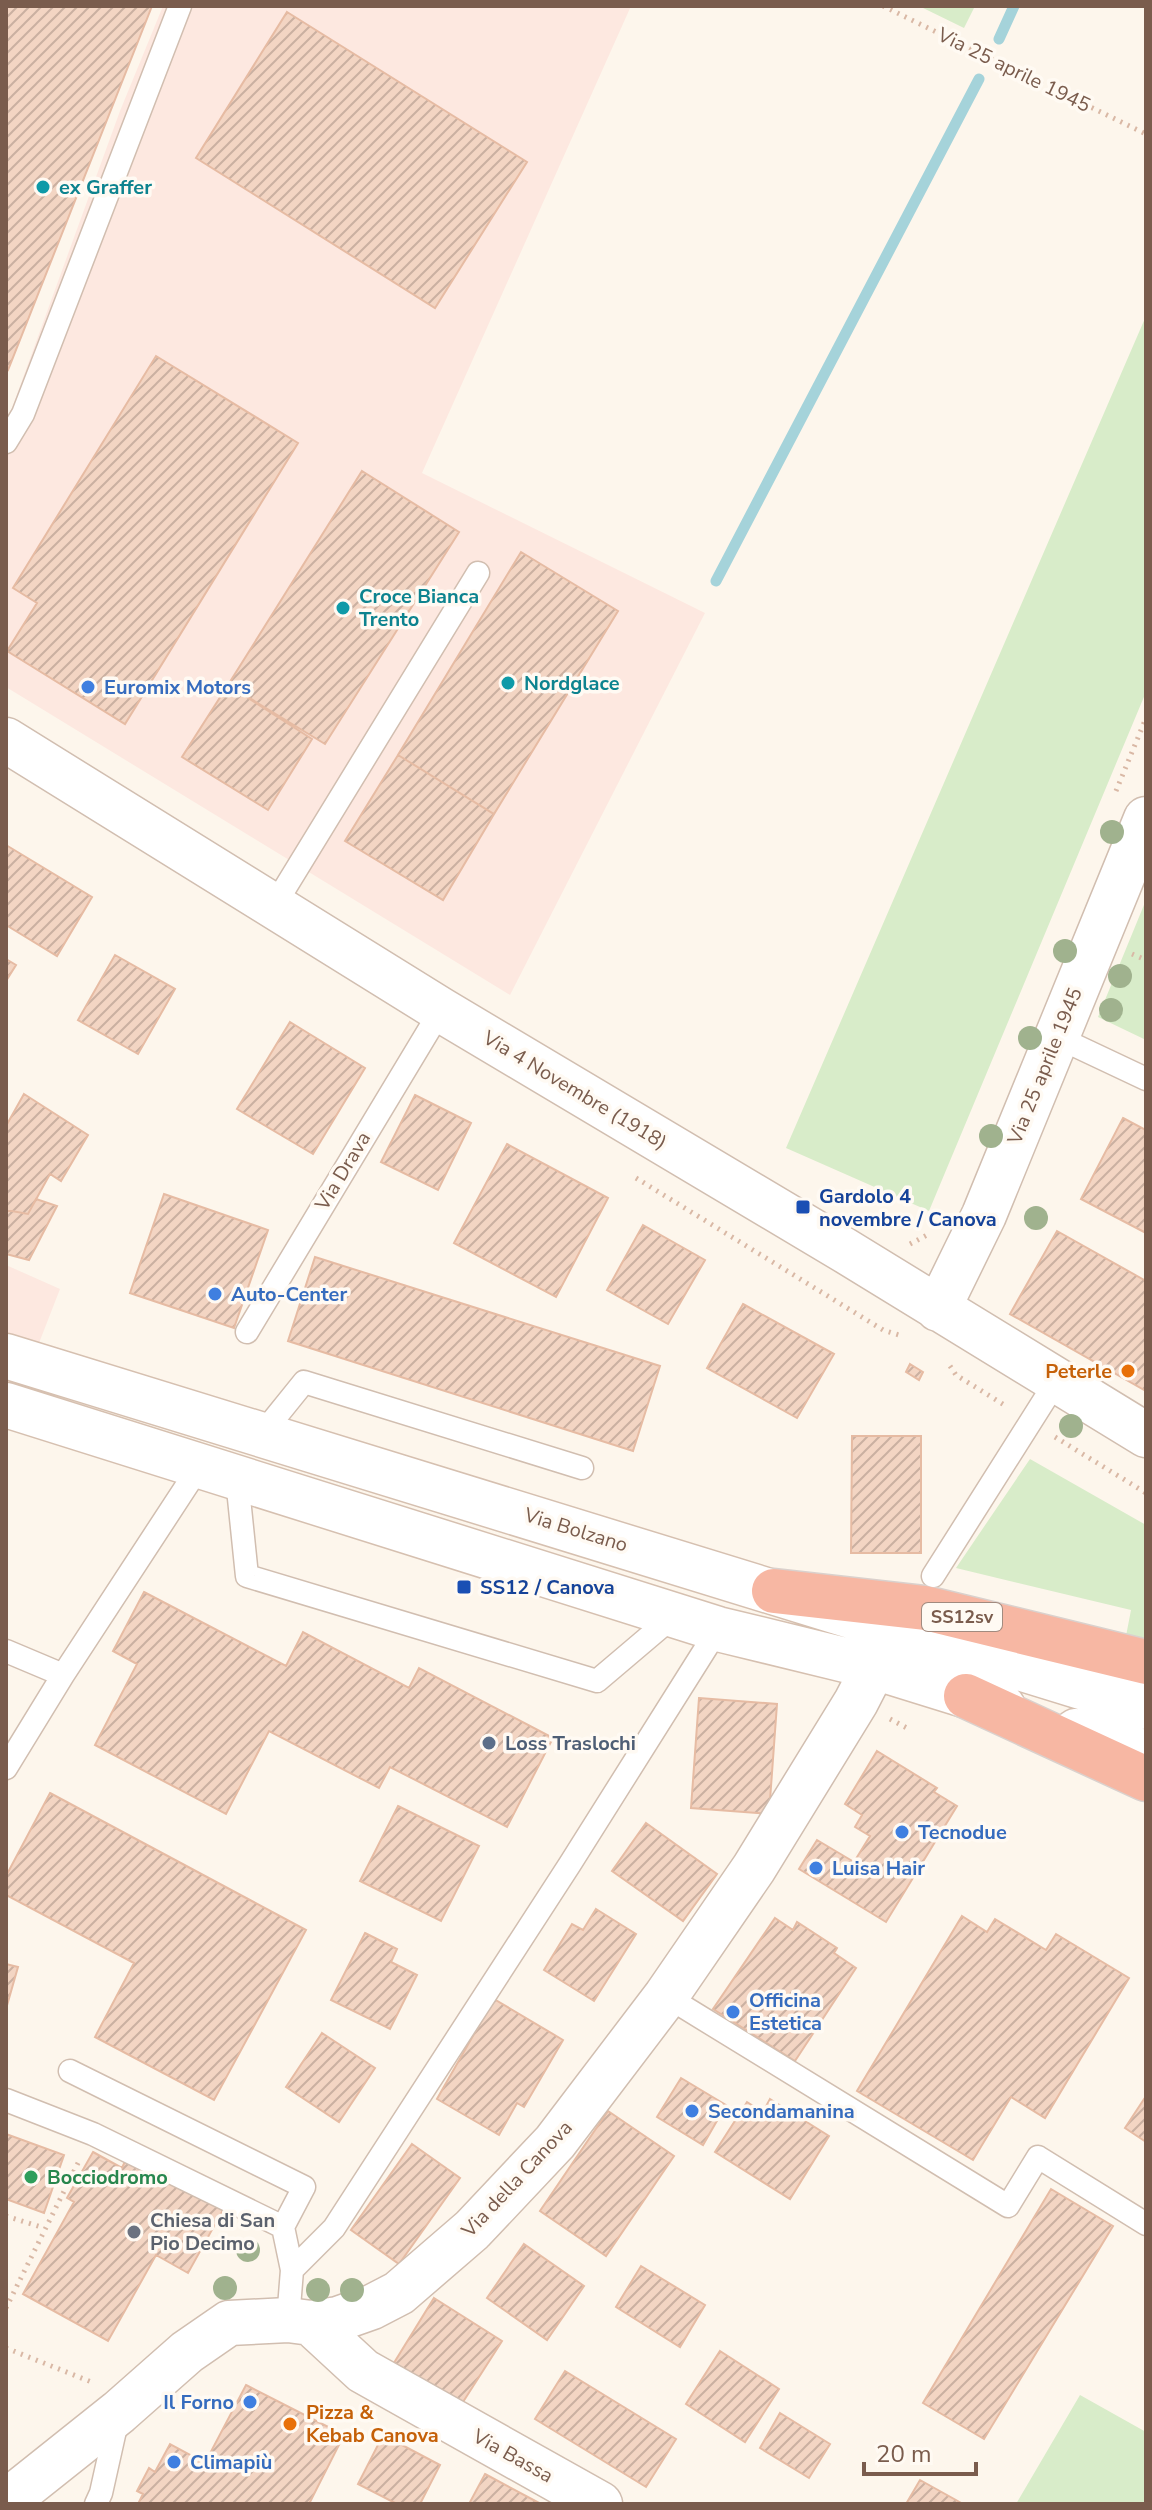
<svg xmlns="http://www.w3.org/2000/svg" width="1152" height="2510" font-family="'Nunito Sans',sans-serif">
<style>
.commercial{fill:#fde8e0}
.green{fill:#d8ecc9}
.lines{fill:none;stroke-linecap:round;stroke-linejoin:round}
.stream{stroke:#a5d3da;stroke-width:11}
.building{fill:url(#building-hatch);stroke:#e6bba3;stroke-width:2}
.lane-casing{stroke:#d1beb0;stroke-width:25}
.street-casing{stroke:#d1beb0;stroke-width:47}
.secondary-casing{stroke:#d6c0b0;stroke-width:47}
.highway-casing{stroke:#dad1cd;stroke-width:47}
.path{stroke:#d9b8a5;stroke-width:5;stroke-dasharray:2 6;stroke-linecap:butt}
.lane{stroke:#fff;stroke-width:22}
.street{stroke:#fff;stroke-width:44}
.secondary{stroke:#fff;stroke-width:44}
.highway{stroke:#f7b7a3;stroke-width:44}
.tree{fill:#a0b28e}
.culture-dot{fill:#0f9aa8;stroke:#fffaf3;stroke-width:3}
.shop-dot{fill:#3f7fe0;stroke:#fffaf3;stroke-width:3}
.transit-dot{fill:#1a4fb4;stroke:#fffaf3;stroke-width:3}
.food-dot{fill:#e8710a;stroke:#fffaf3;stroke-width:3}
.service-dot{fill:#5c6f8a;stroke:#fffaf3;stroke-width:3}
.leisure-dot{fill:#2e9e5b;stroke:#fffaf3;stroke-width:3}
.worship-dot{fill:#6b7280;stroke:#fffaf3;stroke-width:3}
.labels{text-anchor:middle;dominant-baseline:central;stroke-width:7;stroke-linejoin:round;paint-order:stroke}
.shield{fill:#fffaf3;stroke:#a28b7f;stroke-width:2}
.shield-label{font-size:18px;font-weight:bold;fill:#7a5c4d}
.street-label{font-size:20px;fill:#7a5c4d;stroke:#fffaf3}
.culture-label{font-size:20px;font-weight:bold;fill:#0d838f;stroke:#fffaf3;text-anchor:start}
.shop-label{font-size:20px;font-weight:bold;fill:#366cbe;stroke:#fffaf3;text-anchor:start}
.transit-label{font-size:20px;font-weight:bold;fill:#164399;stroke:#fffaf3;text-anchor:start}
.food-label{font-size:20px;font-weight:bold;fill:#c56008;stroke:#fffaf3;text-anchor:end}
.service-label{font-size:20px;font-weight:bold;fill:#4e5e75;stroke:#fffaf3;text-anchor:start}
.leisure-label{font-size:20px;font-weight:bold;fill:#27864d;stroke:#fffaf3;text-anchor:start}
.worship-label{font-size:20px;font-weight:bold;fill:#5b616d;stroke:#fffaf3;text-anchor:start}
</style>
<defs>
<pattern id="building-hatch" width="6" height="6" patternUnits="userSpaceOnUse" patternTransform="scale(2)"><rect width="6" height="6" fill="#f3d5c3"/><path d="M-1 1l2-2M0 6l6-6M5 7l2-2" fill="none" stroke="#cab0a1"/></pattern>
</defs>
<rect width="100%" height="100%" fill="#fdf6ec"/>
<!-- commercial -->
<path class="commercial" d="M163,6H631L422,473L705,613L510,995L6,687V418L12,408L120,111Z
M6,1265L60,1289L39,1343L6,1333Z"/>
<!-- green -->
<path class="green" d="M919,6H975L964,28Z
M1146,316V692L929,1211L786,1148Z
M1146,900V1040L1098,1017Z
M1030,1459L1146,1525V1640L1126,1636L1131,1610L956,1568Z
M1080,2395L1146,2432V2504H1016Z"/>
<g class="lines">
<!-- stream -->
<path class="stream" d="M999,39L1014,6
M716,581L979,79"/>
</g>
<!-- building -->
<path class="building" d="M6,6H152L8,370L6,369Z
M287,12L527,162L435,308L196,158Z
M156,356L298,443L125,724L7,651L37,603L13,588Z
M362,471L459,532L325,744L228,685Z
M521,552L618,611L494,814L398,755Z
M228,685L312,739L268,810L182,757Z
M398,755L494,814L443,900L345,841Z
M6,845L92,897L57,956L6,925Z
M115,955L175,989L138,1054L78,1020Z
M6,959L16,965L6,981Z
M290,1022L365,1068L313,1154L237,1109Z
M24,1094L88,1135L61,1181L50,1174L28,1214L6,1210V1126Z
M415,1095L471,1123L438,1190L381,1162Z
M1123,1118L1146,1130V1233L1081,1199Z
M507,1144L608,1198L556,1297L454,1243Z
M164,1194L268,1230L234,1328L130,1293Z
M36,1199L57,1206L29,1260L6,1254V1210L28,1214Z
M643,1225L705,1260L668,1324L607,1290Z
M1057,1231L1146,1281V1391L1010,1314Z
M315,1257L660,1366L633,1451L288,1341Z
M743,1304L834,1354L797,1418L707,1368Z
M910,1364L923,1372L919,1380L906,1372Z
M852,1436H921V1553H851Z
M144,1592L286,1666L303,1632L409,1688L419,1668L553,1738L507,1827L390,1767L379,1788L269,1731L226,1814L95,1745L137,1664L113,1651Z
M699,1698L777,1704L769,1814L691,1808Z
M877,1751L937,1788L934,1792L957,1806L886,1922L799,1869L817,1840L854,1862L870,1836L855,1827L862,1815L845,1804Z
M50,1793L306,1930L214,2100L95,2037L134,1963L6,1895V1876Z
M398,1806L479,1846L441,1921L360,1881Z
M646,1823L717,1874L683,1921L612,1871Z
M596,1909L636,1934L594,2001L544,1970L572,1924L583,1930Z
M962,1916L987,1932L995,1919L1046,1950L1056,1934L1129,1978L1045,2118L1011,2097L973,2160L857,2091Z
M775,1918L793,1930L797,1922L837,1948L834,1953L856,1968L795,2061L713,2009Z
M365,1933L397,1949L391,1962L417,1975L390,2029L331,2000Z
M6,1964L18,1967L6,2009Z
M494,1999L563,2040L524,2107L517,2103L499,2135L437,2099Z
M322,2033L375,2068L339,2122L286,2087Z
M681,2078L726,2105L703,2145L657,2117Z
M1146,2096V2142L1125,2128Z
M770,2099L829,2136L790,2199L715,2152L747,2102L763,2112Z
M608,2111L674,2156L606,2256L540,2211Z
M6,2134L64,2155L44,2213L6,2199Z
M412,2144L460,2178L399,2264L351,2230Z
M93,2152L122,2168L127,2157L223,2210L188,2273L156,2255L108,2341L23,2294L74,2202L67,2198Z
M1051,2189L1113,2226L984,2439L923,2403Z
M524,2244L584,2286L547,2340L487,2298Z
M641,2266L705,2305L680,2347L616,2307Z
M434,2298L502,2341L456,2413L389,2371Z
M720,2351L779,2389L745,2442L686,2404Z
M565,2371L676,2439L646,2487L535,2419Z
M246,2385L344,2435L309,2504H138L143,2494L137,2491L149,2468L155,2472L170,2444L205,2463Z
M780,2413L830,2444L809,2478L760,2448Z
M383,2435L440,2465L420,2504H397L358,2484Z
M485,2474L541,2504H469Z
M920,2480L963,2504H906Z"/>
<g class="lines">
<defs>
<path id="lane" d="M6,442L23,414L180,6
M274,906L478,573
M1057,1037L1146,1079
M247,1332L441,1010
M262,1434L304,1382L582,1468
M237,1479L247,1576L597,1681L676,1614
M933,1576L1057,1380
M6,1651L63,1675
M6,1768L63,1675L199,1467
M666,1996L1008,2206L1038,2157L1146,2224
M70,2071L304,2187L283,2227
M6,2100L93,2134L283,2227L292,2270L288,2320
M292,2270L334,2228L570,1864L718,1629
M96,2504L101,2493L118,2417"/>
<path id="street" d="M6,740L441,1010L844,1250L1146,1435
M938,1309L984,1215L1146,819
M311,2323L363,2371L600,2504
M6,2502L119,2412L187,2352L229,2323L288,2320L311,2323L338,2319L372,2307L399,2293L472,2230L555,2142L666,1996L754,1868L856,1702L874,1667"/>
<path id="secondary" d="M6,1356L1146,1707
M6,1405L718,1629L874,1667L1003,1707
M1076,1731L1146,1753"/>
<path id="highway" d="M774,1591L925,1608L1146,1662
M966,1696L1146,1779"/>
</defs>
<!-- lane casing -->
<use href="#lane" class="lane-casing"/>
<!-- street casing -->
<use href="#street" class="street-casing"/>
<!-- secondary casing -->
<use href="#secondary" class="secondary-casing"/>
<!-- highway casing -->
<use href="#highway" class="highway-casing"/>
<!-- path -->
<path class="path" d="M883,6L1146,134
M1116,791L1146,718
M1132,954L1146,960
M636,1178L883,1330L902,1336
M910,1244L929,1234
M950,1366L956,1375L1006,1406
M1055,1437L1146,1493
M890,1719L907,1728
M6,2216L44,2228
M6,2308L80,2159
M6,2348L94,2383"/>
<!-- lane -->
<use href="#lane" class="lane"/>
<!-- street -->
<use href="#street" class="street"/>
<!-- secondary -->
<use href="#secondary" class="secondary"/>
<!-- highway -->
<use href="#highway" class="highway"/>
</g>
<!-- trees -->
<g class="tree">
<circle cx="1112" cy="832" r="12"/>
<circle cx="1065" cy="951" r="12"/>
<circle cx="1120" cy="976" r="12"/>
<circle cx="1111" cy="1010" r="12"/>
<circle cx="1030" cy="1038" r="12"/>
<circle cx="991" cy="1136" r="12"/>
<circle cx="1036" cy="1218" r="12"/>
<circle cx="1071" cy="1426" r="12"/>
<circle cx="248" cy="2250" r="12"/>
<circle cx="225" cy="2288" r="12"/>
<circle cx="318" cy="2290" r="12"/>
<circle cx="352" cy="2290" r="12"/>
</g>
<!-- markers -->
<g class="culture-dot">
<circle cx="43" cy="187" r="8"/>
<circle cx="343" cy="608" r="8"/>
<circle cx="508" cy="683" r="8"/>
</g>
<g class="shop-dot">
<circle cx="88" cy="687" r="8"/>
<circle cx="215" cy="1294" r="8"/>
<circle cx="902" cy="1832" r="8"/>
<circle cx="816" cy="1868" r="8"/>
<circle cx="733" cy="2012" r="8"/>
<circle cx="692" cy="2111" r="8"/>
<circle cx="250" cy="2402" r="8"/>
<circle cx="174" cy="2462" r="8"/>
</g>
<g class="transit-dot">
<rect x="795" y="1199" width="16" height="16" rx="4"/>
<rect x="456" y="1579" width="16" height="16" rx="4"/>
</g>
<g class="food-dot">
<circle cx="1128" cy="1371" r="8"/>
<circle cx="290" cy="2424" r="8"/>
</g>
<circle class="service-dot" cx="489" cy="1743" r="8"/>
<circle class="leisure-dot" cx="31" cy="2177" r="8"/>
<circle class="worship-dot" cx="134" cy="2232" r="8"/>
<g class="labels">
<!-- shield labels -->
<rect class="shield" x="922" y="1603" width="80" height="28" rx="6"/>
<g class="shield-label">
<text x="962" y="1617">SS12sv</text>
</g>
<!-- street labels -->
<g class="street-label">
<text transform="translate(1014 70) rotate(26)">Via 25 aprile 1945</text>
<text transform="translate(1045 1066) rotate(-68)">Via 25 aprile 1945</text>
<text transform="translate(575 1090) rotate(31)">Via 4 Novembre (1918)</text>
<text transform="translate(343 1171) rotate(-59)">Via Drava</text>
<text transform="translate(576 1530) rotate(17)">Via Bolzano</text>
<text transform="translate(517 2179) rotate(-47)">Via della Canova</text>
<text transform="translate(513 2456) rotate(29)">Via Bassa</text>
</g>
<!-- culture labels -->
<g class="culture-label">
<text x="59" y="187">ex Graffer</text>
<text x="359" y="596">Croce Bianca<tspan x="359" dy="23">Trento</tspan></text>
<text x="524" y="683">Nordglace</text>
</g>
<!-- shop labels -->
<g class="shop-label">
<text x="104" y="687">Euromix Motors</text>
<text x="231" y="1294">Auto-Center</text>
<text x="918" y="1832">Tecnodue</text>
<text x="832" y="1868">Luisa Hair</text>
<text x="749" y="2000">Officina<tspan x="749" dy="23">Estetica</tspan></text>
<text x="708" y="2111">Secondamanina</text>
<text x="234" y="2402" text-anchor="end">Il Forno</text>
<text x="190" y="2462">Climapiù</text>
</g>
<!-- transit labels -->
<g class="transit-label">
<text x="819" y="1196">Gardolo 4<tspan x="819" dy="23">novembre / Canova</tspan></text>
<text x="480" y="1587">SS12 / Canova</text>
</g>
<!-- food labels -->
<g class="food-label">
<text x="1112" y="1371">Peterle</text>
<text x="306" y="2412" text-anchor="start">Pizza &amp;<tspan x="306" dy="23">Kebab Canova</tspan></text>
</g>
<!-- service labels -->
<g class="service-label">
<text x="505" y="1743">Loss Traslochi</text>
</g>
<!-- leisure labels -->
<g class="leisure-label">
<text x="47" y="2177">Bocciodromo</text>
</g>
<!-- worship labels -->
<g class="worship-label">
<text x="150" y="2220">Chiesa di San<tspan x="150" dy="23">Pio Decimo</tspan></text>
</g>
</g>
<!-- border -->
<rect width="1152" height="2510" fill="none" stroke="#7a5c4d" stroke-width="16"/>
<!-- scale -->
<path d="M864 2462v12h112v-12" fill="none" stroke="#7a5c4d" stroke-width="4"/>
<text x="876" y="2462" font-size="24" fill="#7a5c4d" stroke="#fffaf3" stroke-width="6" paint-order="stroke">20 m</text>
</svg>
